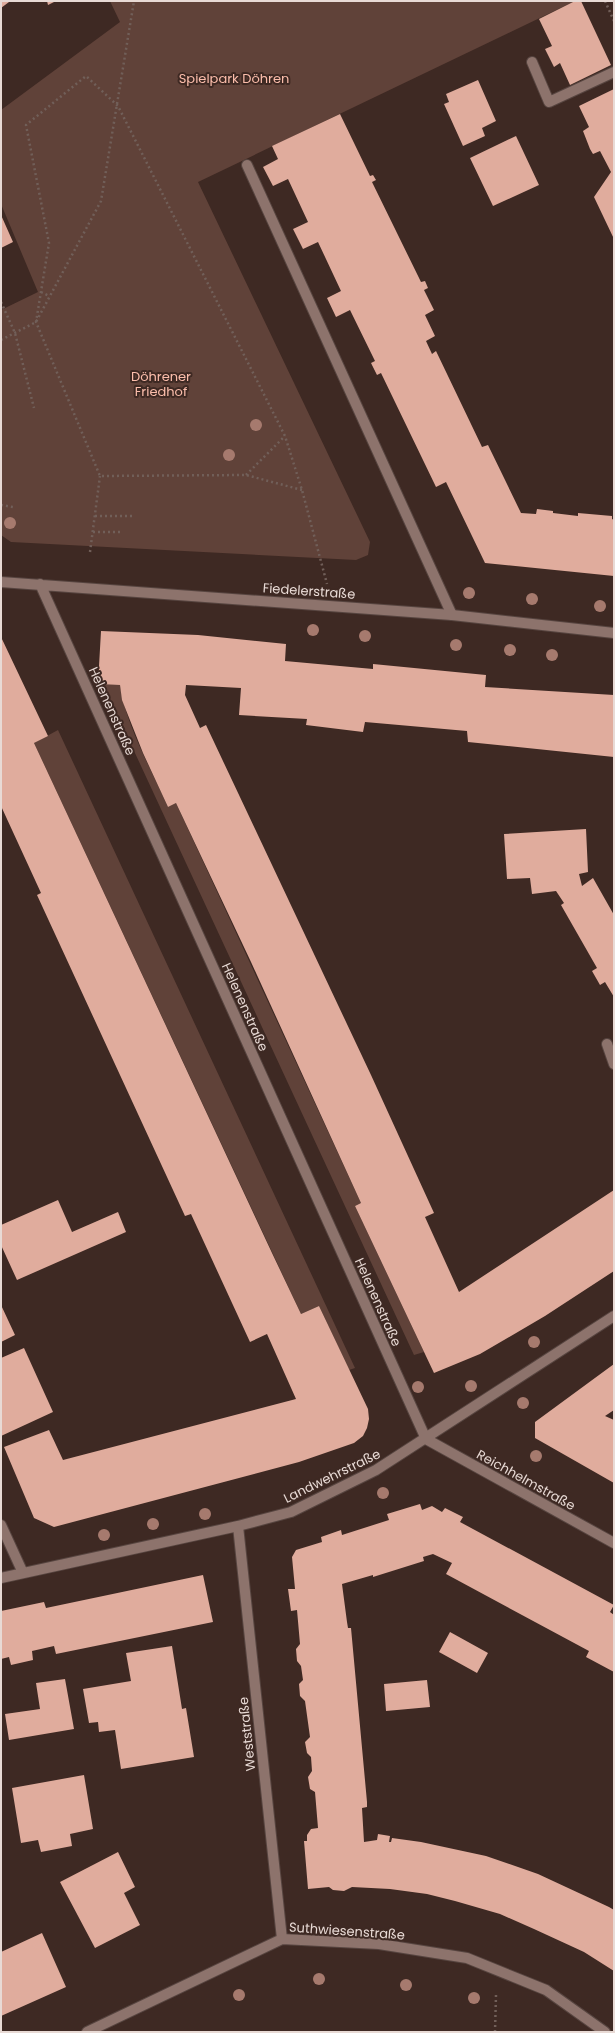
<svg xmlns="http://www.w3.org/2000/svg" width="615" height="2033" font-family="Poppins,sans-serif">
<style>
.green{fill:#604239}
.building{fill:#e0ac9d}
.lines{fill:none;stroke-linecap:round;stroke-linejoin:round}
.service-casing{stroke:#574540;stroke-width:12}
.minor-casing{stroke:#574540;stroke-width:12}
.path{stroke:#715f59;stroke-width:2.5;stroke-dasharray:2 3;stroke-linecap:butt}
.service{stroke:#8d736c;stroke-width:10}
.minor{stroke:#8d736c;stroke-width:10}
.tree{fill:#a67a6e}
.labels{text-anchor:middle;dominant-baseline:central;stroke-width:4;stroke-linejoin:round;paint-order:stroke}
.park-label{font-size:13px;fill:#fbbdab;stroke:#3e2923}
.street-label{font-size:13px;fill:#e8dad5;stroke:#3e2923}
</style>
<rect width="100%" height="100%" fill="#3e2923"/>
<!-- green -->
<path class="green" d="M110,1H575L198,182L370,542L368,555L356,560L11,542L1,535V310L38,292L1,204V110L120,22Z
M103,684L120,685C125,723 152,771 168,807L176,803L361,1203L355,1206L424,1352L414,1355Z
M58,730L355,1368L349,1370L319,1306L301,1314L34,743Z"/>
<!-- building -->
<path class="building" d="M1,1H8L9,2L1,8Z
M47,1H56L48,5Z
M575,1H581L611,65L570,85L560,63L554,67L545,49L552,46L539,19Z
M478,80L496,121L482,128L485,136L463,146L444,104L449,102L446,94Z
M614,89V239L594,197L611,172L600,151L593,154L590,149L583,131L589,127L579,106Z
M340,114L370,176L373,175L376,180L372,182L421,282L425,281L428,288L424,290L434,310L425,315L435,336L426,341L432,354L436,351L482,447L488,445L521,513L536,514L537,509L553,511V513L578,516V513L612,516V519L614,520V576L485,563L446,482L436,487L381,373L377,375L371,363L375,361L350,310L336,317L327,298L341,291L318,242L303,249L293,229L308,222L288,179L273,186L263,167L278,159L272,146Z
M516,136L539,185L493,206L470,158Z
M1,215L13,242L1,248Z
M101,631L198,635L286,644L285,661L373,669V664L486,675L485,687L614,695V757L468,742L467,731L365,722L363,732L306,725L307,719L239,715L241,688L186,685L185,695L200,728L206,725L371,1075L434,1213L425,1217L459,1292L614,1190V1271L545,1316L480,1354L434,1373L355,1206L361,1203L251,962L176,803L168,807L143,753L122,700L120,685L98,684Z
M1,637L48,736L34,743L272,1253L301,1314L319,1306L368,1409L369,1419L367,1428L363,1436L354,1443L299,1462L54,1527L34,1518L4,1447L49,1430L63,1460L296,1399L267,1334L250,1342L191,1214L185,1216L37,895L41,893L1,806Z
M586,829L588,872L579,874L582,886L593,878L614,915V997L605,982L600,985L592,971L597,968L561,905L564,903L556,891L532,894L530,878L507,879L504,834Z
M58,1200L72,1232L118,1212L126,1232L17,1280L1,1245V1225Z
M1,1305L15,1335L1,1342Z
M24,1348L53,1412L1,1436V1358Z
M614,1364V1410L605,1416L614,1420V1483L535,1438V1422Z
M420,1504L422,1510L432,1506L442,1512L445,1508L463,1517L460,1522L614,1605L610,1612L614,1615V1672L586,1657L589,1651L446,1574L452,1563L433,1554L423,1557L424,1561L373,1577V1575L342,1584L347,1622L348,1628H351L367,1802V1807L362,1808L364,1842L377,1840L378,1834L390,1836L389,1842H391L392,1838L421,1842L486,1856L538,1874L609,1907L614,1910V1971L584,1952L534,1929L500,1914L455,1901L427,1894L390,1889L352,1887L344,1891L333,1890L329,1887L308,1889L304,1841H307V1835L311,1829L318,1828L315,1792L310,1789L308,1777L312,1771L311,1757L307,1753L305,1742L310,1737L305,1701L300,1696L299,1684L303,1680L301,1666L297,1661L296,1649L300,1644L297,1610L291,1611L288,1589H295L292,1557L296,1550L322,1542L321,1537L341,1530L342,1535L389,1520L387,1514Z
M203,1575L213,1622L56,1654L54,1646L32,1651L33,1660L11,1665L9,1657L1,1659V1611L44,1602L46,1608Z
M450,1632L488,1653L477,1673L439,1652Z
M172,1646L182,1709L186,1708L194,1757L121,1769L115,1730L99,1732L98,1722L89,1723L83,1689L131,1681L126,1653Z
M65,1679L74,1729L9,1740L5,1714L40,1709L36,1683Z
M427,1680L430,1707L386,1711L384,1684Z
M84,1775L93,1829L70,1834L72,1846L41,1852L38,1840L21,1843L12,1788Z
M118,1852L135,1887L124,1893L140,1925L95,1948L60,1882Z
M42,1933L66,1987L1,2016V1952Z"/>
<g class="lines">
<defs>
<path id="service" d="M532,62L549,102L614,72
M247,165L452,615
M607,1044L614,1064"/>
<path id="minor" d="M1,582L452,615L614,633
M40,584L426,1439L614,1543
M1,1525L23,1573
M238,1526L282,1939
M1,1578L238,1526L291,1512L376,1470L614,1316
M87,2032L282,1939L379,1944L467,1958L546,1990L605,2032"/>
</defs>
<!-- service casing -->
<use href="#service" class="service-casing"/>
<!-- minor casing -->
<use href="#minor" class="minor-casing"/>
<!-- path -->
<path class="path" d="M605,1L614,21
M41,292L49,296
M1,302L15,333L34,408
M1,340L36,322L101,201L134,1
M246,475L285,436
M302,490L246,475L100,476L36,322L49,243L26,125L86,76L118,106L285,436L302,490L327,584
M1,505L13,507
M95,516H133
M93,532H123
M90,552L100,476
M495,2032L496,1995"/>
<!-- service -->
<use href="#service" class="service"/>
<!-- minor -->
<use href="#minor" class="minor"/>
</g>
<!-- trees -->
<g class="tree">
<circle cx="256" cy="425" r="6"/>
<circle cx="229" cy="455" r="6"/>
<circle cx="10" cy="523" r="6"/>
<circle cx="469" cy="593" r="6"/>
<circle cx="532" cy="599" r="6"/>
<circle cx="600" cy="606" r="6"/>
<circle cx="313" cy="630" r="6"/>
<circle cx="365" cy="636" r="6"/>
<circle cx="456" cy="645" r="6"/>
<circle cx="510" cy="650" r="6"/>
<circle cx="552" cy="655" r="6"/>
<circle cx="534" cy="1342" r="6"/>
<circle cx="471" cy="1386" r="6"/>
<circle cx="418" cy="1387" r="6"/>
<circle cx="523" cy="1403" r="6"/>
<circle cx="536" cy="1456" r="6"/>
<circle cx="383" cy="1493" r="6"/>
<circle cx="205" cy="1514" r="6"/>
<circle cx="153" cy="1524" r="6"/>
<circle cx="104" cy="1535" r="6"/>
<circle cx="319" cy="1979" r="6"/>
<circle cx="406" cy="1985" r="6"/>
<circle cx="239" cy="1995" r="6"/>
<circle cx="474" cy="1998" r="6"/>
</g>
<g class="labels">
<!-- park labels -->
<g class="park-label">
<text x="234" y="78">Spielpark Döhren</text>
<text x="161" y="376">Döhrener<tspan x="161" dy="15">Friedhof</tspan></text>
</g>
<!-- street labels -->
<g class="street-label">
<text transform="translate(309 591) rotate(4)">Fiedelerstraße</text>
<text transform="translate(112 711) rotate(66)">Helenenstraße</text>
<text transform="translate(245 1007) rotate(66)">Helenenstraße</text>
<text transform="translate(378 1302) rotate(66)">Helenenstraße</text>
<text transform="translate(332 1476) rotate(-26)">Landwehrstraße</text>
<text transform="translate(526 1480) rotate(29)">Reichhelmstraße</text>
<text transform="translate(247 1734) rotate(-96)">Weststraße</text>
<text transform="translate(347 1931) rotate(4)">Suthwiesenstraße</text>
</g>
</g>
<!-- border -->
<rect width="615" height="2033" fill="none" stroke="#e8dad5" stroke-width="4"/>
</svg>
